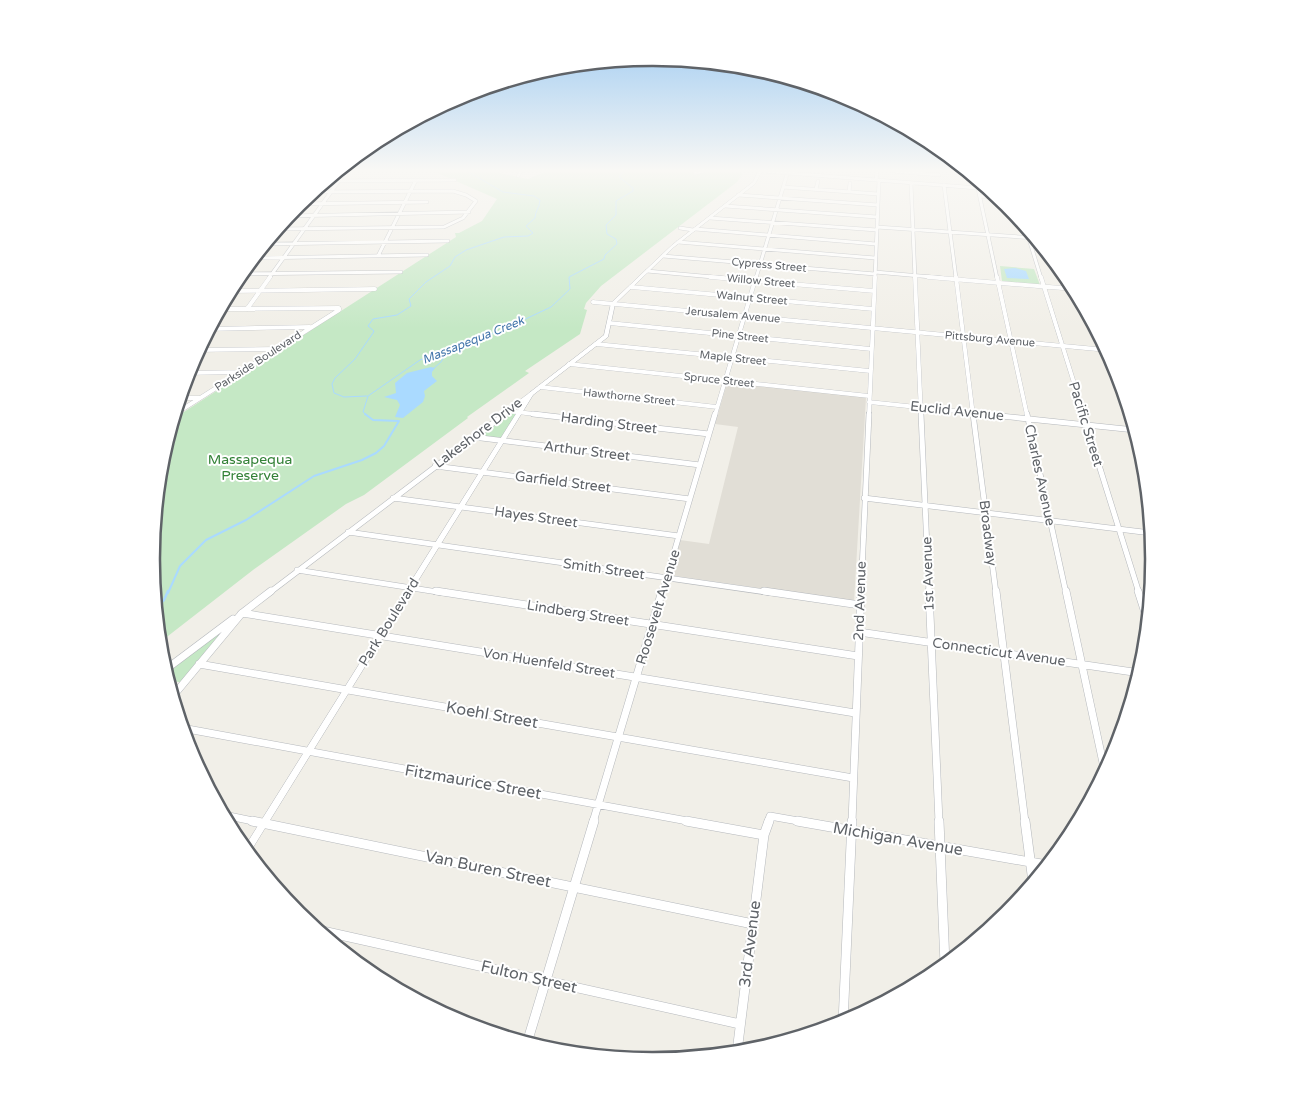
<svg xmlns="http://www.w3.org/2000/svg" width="1305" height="1118" font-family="'Varela Round',sans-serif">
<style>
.education{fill:#e1ded6}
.green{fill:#c5e8c5}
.water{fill:#aadaff}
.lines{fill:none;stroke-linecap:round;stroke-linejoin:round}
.stream-far2{stroke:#aadaff;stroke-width:1}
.stream-far1{stroke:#aadaff;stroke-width:2}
.stream{stroke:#aadaff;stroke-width:2.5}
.minor-far4-casing{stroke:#b5b8bc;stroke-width:4}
.minor-far3-casing{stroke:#b5b8bc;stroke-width:4.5}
.minor-far2-casing{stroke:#b5b8bc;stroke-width:6}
.minor-far1-casing{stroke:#b5b8bc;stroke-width:8}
.minor-casing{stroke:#b5b8bc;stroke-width:10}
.tertiary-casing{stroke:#b5b8bc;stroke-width:1}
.minor-far4{stroke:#fff;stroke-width:3}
.minor-far3{stroke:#fff;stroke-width:4}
.minor-far2{stroke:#fff;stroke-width:5}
.minor-far1{stroke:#fff;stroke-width:7}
.minor{stroke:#fff;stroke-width:9}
.tertiary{fill:#fff;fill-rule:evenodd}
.labels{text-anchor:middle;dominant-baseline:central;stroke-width:4;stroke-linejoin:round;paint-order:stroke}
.far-street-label{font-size:11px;fill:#5f6368;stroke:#fff}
.far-water-label{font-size:12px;font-style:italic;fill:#4174aa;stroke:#fff}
.street-label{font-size:14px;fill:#5f6368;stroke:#fff}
.park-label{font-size:14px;fill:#348238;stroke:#fff}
.near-street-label{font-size:16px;fill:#5f6368;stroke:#fff}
.rim{fill:none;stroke:#5f6368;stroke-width:2.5}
</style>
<rect width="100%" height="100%" fill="#f1efe8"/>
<!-- education -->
<path class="education" d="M727,383L866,397L854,602L669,575L680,540L709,544L738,427L715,424Z"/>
<!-- green -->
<path class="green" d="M433,171H490L528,179L547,171H737L743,174L737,182L601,286L586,303L584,309L587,310L580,334L525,371L529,373L467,417L468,418L364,495L346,504L253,570L159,643L151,559L161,461L173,419L456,237L455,233H459L482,221L497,199Z
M1000,266L1034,269L1040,285L1002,281Z
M508,411L520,412L502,441L473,437Z
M242,613L184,683L168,680L165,670Z"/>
<!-- water -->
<path class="water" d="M1015,268L1026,271L1029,279L1007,278L1004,269Z
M431,367L435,368L432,372V376L437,381L424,391L425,396L423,402L403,418L395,417L400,405L397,400L384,397L396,393L395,383L407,373Z"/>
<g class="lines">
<!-- stream-far2 -->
<path class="stream-far2" d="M433,369L441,362L448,350
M367,396L344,397L334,393L332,384L335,378L355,359L373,333L374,331L368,326L373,319L397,315L411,306L409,299L426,282L450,266L455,257L466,250L504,237L528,236L533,233L526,226L535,218C535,211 540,207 540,200L534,196L503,192L467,171
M367,415L363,412L368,396L420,360L500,331L551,307L570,289L569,277L604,259L605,255L617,244L616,239L607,234L606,225L616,215V201L633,191V188L619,177L624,171"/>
<!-- stream-far1 -->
<path class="stream-far1" d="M168,593L180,566L206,540L246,520L314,476L362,460L376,453L384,446L399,421L373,420L365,414"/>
<!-- stream -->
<path class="stream" d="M156,607L164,600L168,591"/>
<defs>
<path id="minor-far4" d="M338,171H340
M762,171L978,188
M892,171L939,175
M695,173L704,171
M518,176L521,171
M976,179L997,278
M876,180L877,171
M326,181L455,180
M911,183L915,278
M944,185L956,278
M783,187L878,194
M816,189L818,181
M849,192L850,183
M738,195L878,205
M980,196L998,197
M298,204L427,202
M725,206L877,217
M288,216L469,212
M710,218L877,230
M1025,226L1041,278
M877,227L1035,238
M680,228L693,230
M277,229L444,227L463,218L476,201L466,195L453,191L312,192
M695,229L876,244
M678,242L875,258
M266,244L448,241
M378,256L416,180
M663,256L875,274
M254,258L427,255
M647,271L724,278
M875,272L943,278
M241,274L401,272
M269,278L346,171
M756,278L788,171
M875,278L879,180"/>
<path id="minor-far3" d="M710,277L874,291
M915,277L921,415
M928,277L1074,289
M956,277L973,415
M997,277L1027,415
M1041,277L1084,415
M631,287L873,309
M230,291L375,289
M593,302L1107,350
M220,309L339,308
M247,309L270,277
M609,323L871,349
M209,329L310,327
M596,344L870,371
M198,350L276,349
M569,364L869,396
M187,373L243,372
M540,387L717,407
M180,398H200
M869,402L993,415
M508,411L543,415
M175,414L339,310V308
M503,415L531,394
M715,415L756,277
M869,415L875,277"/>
<path id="minor-far2" d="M533,414L709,434
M921,414L929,593
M973,414L996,593
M981,414L1135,430
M1027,414L1066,593
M1083,414L1139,593
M473,437L700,465
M435,466L690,499
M393,498L679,536
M864,498L1151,533
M348,532L772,593
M297,570L444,593
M269,593L505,414
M662,593L715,414
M861,593L869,414"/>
<path id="minor-far1" d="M436,591L858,656
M764,591L860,605
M929,591L939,822
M996,591L1025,822
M1066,591L1105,772
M1138,591L1148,622
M241,614L271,591
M859,632L1140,673
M199,664L853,778
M165,670L233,619
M173,696L242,613L855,713
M182,728L693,822
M224,815L258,822
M593,822L662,591
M768,822L770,816L804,822
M852,822L861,591"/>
<path id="minor" d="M252,821L753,924
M686,821L764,835
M797,821L1047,865
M939,821L945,964
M1025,821L1033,882
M318,930L740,1024
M843,1023L852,821
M527,1043L594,821
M737,1052L764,835L769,821"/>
<path id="tertiary" d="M758,171H762L755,184L674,247L615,304L608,337L533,395L249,854L244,848L529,393L604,335L611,303L672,245L753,182Z"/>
</defs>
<!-- minor-far4 casing -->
<use href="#minor-far4" class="minor-far4-casing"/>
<!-- minor-far3 casing -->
<use href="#minor-far3" class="minor-far3-casing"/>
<!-- minor-far2 casing -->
<use href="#minor-far2" class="minor-far2-casing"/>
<!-- minor-far1 casing -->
<use href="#minor-far1" class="minor-far1-casing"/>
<!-- minor casing -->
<use href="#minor" class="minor-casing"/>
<!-- tertiary casing -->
<use href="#tertiary" class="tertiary-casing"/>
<!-- minor-far4 -->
<use href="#minor-far4" class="minor-far4"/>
<!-- minor-far3 -->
<use href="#minor-far3" class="minor-far3"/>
<!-- minor-far2 -->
<use href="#minor-far2" class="minor-far2"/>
<!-- minor-far1 -->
<use href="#minor-far1" class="minor-far1"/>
<!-- minor -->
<use href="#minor" class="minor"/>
<!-- tertiary -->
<use href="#tertiary" class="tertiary"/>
</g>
<!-- sky -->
<linearGradient id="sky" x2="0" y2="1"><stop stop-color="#8fc3f1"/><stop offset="0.52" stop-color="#f9f8f5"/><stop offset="1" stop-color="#f9f8f5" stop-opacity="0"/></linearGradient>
<rect width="1305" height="328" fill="url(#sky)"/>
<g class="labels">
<!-- far-street labels -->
<g class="far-street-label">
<text transform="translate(769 265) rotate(5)">Cypress Street</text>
<text transform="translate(761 281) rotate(5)">Willow Street</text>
<text transform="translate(752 298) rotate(5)">Walnut Street</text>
<text transform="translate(733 315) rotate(5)">Jerusalem Avenue</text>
<text transform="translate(740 336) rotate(6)">Pine Street</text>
<text transform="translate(990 339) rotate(5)">Pittsburg Avenue</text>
<text transform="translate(733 358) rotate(6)">Maple Street</text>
<text transform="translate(258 361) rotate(-33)">Parkside Boulevard</text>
<text transform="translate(719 380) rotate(6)">Spruce Street</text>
<text transform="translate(629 397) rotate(6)">Hawthorne Street</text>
</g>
<!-- far-water labels -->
<g class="far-water-label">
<text transform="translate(473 340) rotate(-22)">Massapequa Creek</text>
</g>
<!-- street labels -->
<g class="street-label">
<text transform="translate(957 411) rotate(6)">Euclid Avenue</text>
<text transform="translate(609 423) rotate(7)">Harding Street</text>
<text transform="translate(1086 424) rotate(73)">Pacific Street</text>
<text transform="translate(478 433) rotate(-37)">Lakeshore Drive</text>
<text transform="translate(587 451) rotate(7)">Arthur Street</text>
<text transform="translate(1040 475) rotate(78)">Charles Avenue</text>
<text transform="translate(563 482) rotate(7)">Garfield Street</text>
<text transform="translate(536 517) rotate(8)">Hayes Street</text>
<text transform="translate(988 533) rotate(83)">Broadway</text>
<text transform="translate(604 569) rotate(8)">Smith Street</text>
<text transform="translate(928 574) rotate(-92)">1st Avenue</text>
<text transform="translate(860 601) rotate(-88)">2nd Avenue</text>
<text transform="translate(658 607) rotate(-73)">Roosevelt Avenue</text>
<text transform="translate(578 613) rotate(9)">Lindberg Street</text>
<text transform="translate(389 622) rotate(-58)">Park Boulevard</text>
<text transform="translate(999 652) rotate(8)">Connecticut Avenue</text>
<text transform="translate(549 663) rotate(9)">Von Huenfeld Street</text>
</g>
<!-- park labels -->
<g class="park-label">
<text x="250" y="459">Massapequa<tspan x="250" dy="16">Preserve</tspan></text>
</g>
<!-- near-street labels -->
<g class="near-street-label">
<text transform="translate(492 715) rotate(10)">Koehl Street</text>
<text transform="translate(473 782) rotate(10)">Fitzmaurice Street</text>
<text transform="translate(898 839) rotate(10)">Michigan Avenue</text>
<text transform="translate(488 869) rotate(12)">Van Buren Street</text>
<text transform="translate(750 944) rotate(-83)">3rd Avenue</text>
<text transform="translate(529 977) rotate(13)">Fulton Street</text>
</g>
</g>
<!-- crop -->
<path d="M0 0H1305V1118H0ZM652 66H653A492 492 0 0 1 1145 558V560A492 492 0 0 1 653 1052H652A492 492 0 0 1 160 560V558A492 492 0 0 1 652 66Z" fill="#fff" fill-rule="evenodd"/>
<path class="rim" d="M652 66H653A492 492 0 0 1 1145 558V560A492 492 0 0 1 653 1052H652A492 492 0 0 1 160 560V558A492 492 0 0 1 652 66Z"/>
</svg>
